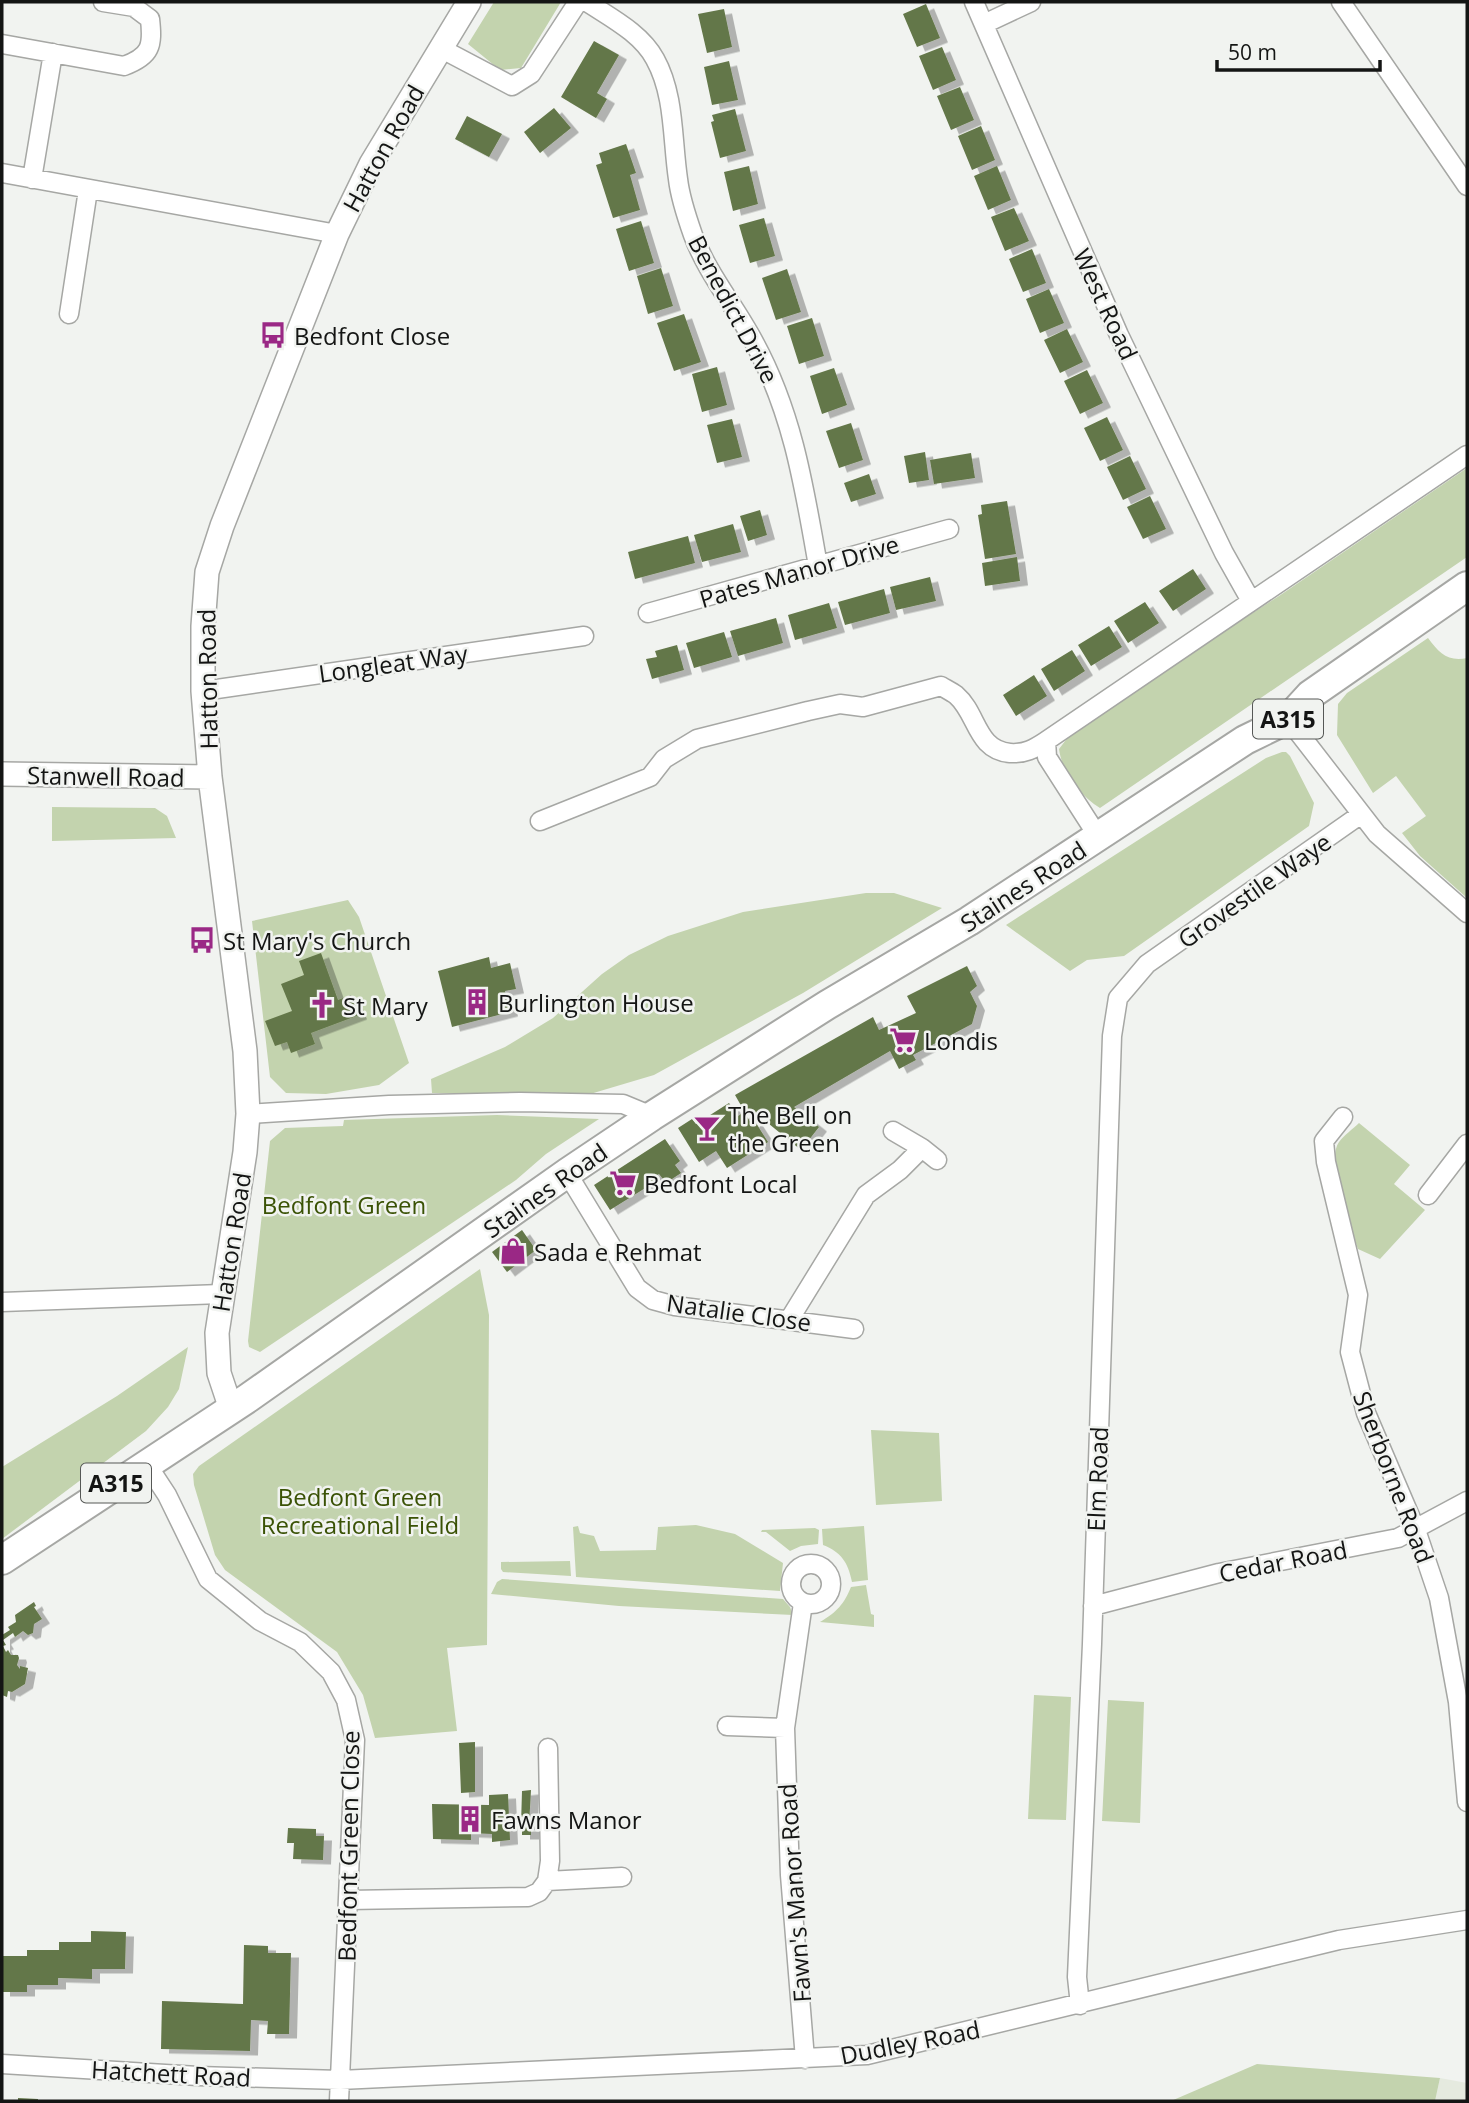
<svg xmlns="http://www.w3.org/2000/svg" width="1469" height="2103" font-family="'Open Sans',sans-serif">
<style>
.built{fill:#e5eadf}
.green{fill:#c3d3ae}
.building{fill:#647749;filter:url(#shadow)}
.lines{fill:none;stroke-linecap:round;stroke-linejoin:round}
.minor-casing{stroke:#a6a7a4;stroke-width:21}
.tertiary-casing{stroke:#a6a7a4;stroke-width:26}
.primary-casing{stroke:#a6a7a4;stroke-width:32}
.minor{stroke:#fff;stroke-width:18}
.tertiary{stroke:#fff;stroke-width:23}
.primary{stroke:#fff;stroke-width:28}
.labels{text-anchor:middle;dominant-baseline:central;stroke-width:5;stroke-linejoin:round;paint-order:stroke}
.shield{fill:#f1f3f0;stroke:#565856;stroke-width:2}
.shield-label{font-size:23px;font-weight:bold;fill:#141514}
.street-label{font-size:24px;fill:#141514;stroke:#f1f3f0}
.poi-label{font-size:24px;fill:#141514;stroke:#f1f3f0;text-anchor:start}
.park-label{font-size:24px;fill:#3a5205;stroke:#f1f3f0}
</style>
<defs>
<filter id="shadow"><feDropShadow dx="8" dy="4.5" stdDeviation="0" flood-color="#0004"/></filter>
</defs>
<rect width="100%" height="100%" fill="#f1f3f0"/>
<!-- built -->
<path class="built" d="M1440,2078L1467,2083V2101H1435Z"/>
<!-- green -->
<path class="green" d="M494,2H561L521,68L500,70L468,44Z
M1467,468V557L1100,808C1080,796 1062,772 1059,749L1075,728L1279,596Z
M1428,638C1439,653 1448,662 1467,658V898L1420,856L1402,833L1426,816L1396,776L1373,793L1337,735L1338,704L1347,693Z
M1282,752H1286L1290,756L1314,803L1309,826L1124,956L1087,960L1070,971L1006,925L1266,758Z
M52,807L155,808L167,816L176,838L52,841Z
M866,893H894L942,908L803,993L654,1075L580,1097L432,1093L431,1079L505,1047L553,1018L602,974L629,955L668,936L743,912Z
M348,900L359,917L409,1063L379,1085L326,1094L286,1093L270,1077L252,921Z
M497,1115L599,1119L546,1154L516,1180L260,1352L249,1347L248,1341L270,1141L285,1128L343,1126L344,1120Z
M1359,1123L1410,1165L1394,1184L1425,1210L1380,1259L1358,1249C1351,1226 1325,1161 1339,1142C1344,1135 1353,1129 1359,1123Z
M480,1269L489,1315L487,1645L447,1648L457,1731L375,1738L363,1695L337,1652L225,1570L215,1555L194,1485L193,1474L199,1466Z
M188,1347L179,1389L168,1407L146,1431L2,1539V1467L117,1396Z
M871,1430L939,1433L942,1501L876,1505Z
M696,1525L735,1534L783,1563L780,1591L576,1577L573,1527L578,1526L580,1533L594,1536L600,1551L656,1550L658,1527Z
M864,1526L868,1580L852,1582C848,1562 841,1552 823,1545L822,1529Z
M815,1528L819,1530L818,1544L801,1546L790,1551L766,1532H761L762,1530Z
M570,1561L571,1576L503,1572L501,1569V1562Z
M502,1579L783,1599L790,1607L793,1615L619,1606L491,1594L497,1582Z
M866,1585L871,1614L874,1615V1627L820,1622C837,1612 844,1604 851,1587Z
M1034,1695L1071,1697L1066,1820L1028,1819Z
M1108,1700L1144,1702L1140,1823L1102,1821Z
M1257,2064L1440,2078L1435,2101H1171Z"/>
<!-- building -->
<path class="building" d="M926,4L940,38L917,47L903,14Z
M724,9L732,47L707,53L698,14Z
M594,41L619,55L597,93L607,99L596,118L561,97Z
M942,47L956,80L933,90L919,56Z
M729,61L738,100L712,105L704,67Z
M960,87L974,120L951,130L937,96Z
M554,108L571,128L540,153L524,132Z
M735,109L746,151L720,158L711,122L714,121L712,115Z
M467,116L502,134L489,157L455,139Z
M981,126L995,160L972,170L958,136Z
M626,144L636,173L630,175L640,210L613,218L596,165L602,163L599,153Z
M749,166L758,204L733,211L724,172Z
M997,166L1011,200L988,210L974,176Z
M1014,208L1029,241L1005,251L991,217Z
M764,218L775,256L750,263L739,225Z
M641,221L654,263L629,271L616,229Z
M1032,249L1046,283L1023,292L1009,259Z
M661,268L673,306L648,314L637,276Z
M787,269L801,312L776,320L762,278Z
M1049,289L1064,323L1040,333L1026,299Z
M684,314L701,362L674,371L657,323Z
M812,318L824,356L799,364L787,326Z
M1067,329L1083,362L1060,373L1044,340Z
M717,367L727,405L702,412L692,374Z
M834,368L847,405L822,414L810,376Z
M1087,370L1103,403L1080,414L1064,381Z
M1107,417L1123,450L1100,461L1084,428Z
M732,419L742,457L717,463L707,425Z
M851,423L863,460L839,468L826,431Z
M925,452L929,480L909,483L904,456Z
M971,453L975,478L934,484L930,460Z
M1130,456L1146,489L1123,500L1107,467Z
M869,474L876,494L851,502L844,483Z
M1150,496L1166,529L1143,539L1127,507Z
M1007,501L1016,554L985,559L978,515L982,514L981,505Z
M760,510L767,535L748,541L740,516Z
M733,524L741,552L702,562L694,535Z
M688,536L695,563L635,579L628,552Z
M1017,557L1020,581L985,586L982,563Z
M1193,569L1206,589L1173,611L1159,591Z
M930,577L936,601L896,610L890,587Z
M884,589L890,613L845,625L838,602Z
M1145,602L1159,623L1128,643L1114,621Z
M829,603L837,628L795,640L788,615Z
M776,618L783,643L738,656L730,631Z
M1109,626L1122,647L1091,666L1078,645Z
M724,632L732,657L694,668L686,643Z
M677,645L684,670L652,679L646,659L657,657L655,651Z
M1072,650L1085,671L1054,691L1041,669Z
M1034,675L1047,696L1016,716L1003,695Z
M321,953L338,1000L351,995L359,1015L311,1033L315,1044L291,1053L287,1042L275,1046L265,1021L292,1011L281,984L304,975L299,961Z
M489,957L491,968L510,963L516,989L505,991L510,1012L452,1027L438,971Z
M967,966L977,986L970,992L977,1006L972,1024L913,1055L916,1060L899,1069L890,1051L794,1107L819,1127L801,1150L758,1115L743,1109L735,1095L873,1017L879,1030L916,1013L907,996Z
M729,1103L738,1116L744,1112L751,1123L754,1120L768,1142L727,1168L716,1151L699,1162L678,1128L692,1119L696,1124Z
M665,1139L680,1161L675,1165L681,1173L666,1183L659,1174L653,1178L655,1182L610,1210L594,1185Z
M522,1230L536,1250L507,1272L492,1252Z
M34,1602L36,1606L34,1607L42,1619L34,1624L33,1633L28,1635L23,1631L15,1637L13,1633L3,1640L6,1645L3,1646L6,1652L8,1650L11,1655H18L19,1658L17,1665L20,1669V1666L28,1668L25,1684L12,1692L8,1691L7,1697L2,1695V1635L10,1630L8,1627L16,1622L15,1615Z
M475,1742V1792L461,1793L459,1743Z
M531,1790L529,1826L521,1825L522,1791Z
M508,1794L510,1840L492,1842V1834L471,1833V1840L433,1839L432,1804L489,1805V1795Z
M522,1827H531V1835H522Z
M288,1828L316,1829V1836H324L323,1860L293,1859L294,1843H287Z
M91,1931L126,1932L125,1969H92V1979L58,1978V1985H27V1992H2V1956H27V1950H59V1942H91Z
M244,1945L268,1946V1953H291L289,2034H267L268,2021L251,2020L250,2051L161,2049L162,2001L243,2004Z
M18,2098L38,2099V2101H18Z"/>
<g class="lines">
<defs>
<path id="minor" d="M587,2C611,18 641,33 655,59C675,95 672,139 678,179C680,197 687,218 693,235C707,273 735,306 754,342C793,414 804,486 818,566
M974,2L1119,335L1224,553L1251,601
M1341,2L1467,186
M984,24L1031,2
M2,44L124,66C151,56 153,46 150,19L134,7L103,2
M440,48L512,86L531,74L578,2
M2,173L337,234
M32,179L53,53
M69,314L88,190
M648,613L949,529
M203,691L584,636
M1288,719L1377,834L1467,913
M540,821L650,777L664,759L697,739L808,711L840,704L863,707L941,686C946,689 952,692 956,695C978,714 976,750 1010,753C1025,754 1034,749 1046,741
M1099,838L1047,757L1046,741L1467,455
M248,1114L389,1105L520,1102L623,1104L652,1116
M1343,1117L1324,1141L1326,1162L1358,1295L1350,1352L1366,1413L1416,1530L1439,1598L1458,1702L1467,1802
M893,1131L922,1148
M567,1173L637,1288L653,1300L675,1306L854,1329
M1428,1195L1467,1144
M2,1302L221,1294
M789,1320L866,1195L900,1170L922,1148L937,1160
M146,1463L167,1495L208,1579L260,1621L300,1642L331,1672L346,1700L355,1740L339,2101
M791 1584a20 20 0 1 1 40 0a20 20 0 1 1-40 0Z
M803,1603L785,1728L790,1875L805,2059
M1093,1606L1219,1573L1398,1538L1467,1501
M727,1726L785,1728
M547,1881L622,1877
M348,1900L528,1897L539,1892L547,1881L550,1861L548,1748
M1080,2005L1077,1977L1092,1644L1112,1036L1118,998L1147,964L1360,815
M2,2064L198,2076L340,2080L867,2055L1339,1940L1467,1920"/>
<path id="tertiary" d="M2,774L210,777
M231,1409L219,1373L217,1333L245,1152L248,1114L245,1051L210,777L203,691V626L207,572L222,526L337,234L371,164L469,2"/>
<path id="primary" d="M2,1560L248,1398L567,1173L652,1116L827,1005L969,921L1245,740L1288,719L1310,695L1467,586"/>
</defs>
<!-- minor casing -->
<use href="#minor" class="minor-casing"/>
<!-- tertiary casing -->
<use href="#tertiary" class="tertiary-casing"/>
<!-- primary casing -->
<use href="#primary" class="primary-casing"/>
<!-- minor -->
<use href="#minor" class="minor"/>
<!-- tertiary -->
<use href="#tertiary" class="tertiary"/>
<!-- primary -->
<use href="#primary" class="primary"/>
</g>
<!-- icons -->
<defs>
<symbol id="bus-bare" viewBox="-9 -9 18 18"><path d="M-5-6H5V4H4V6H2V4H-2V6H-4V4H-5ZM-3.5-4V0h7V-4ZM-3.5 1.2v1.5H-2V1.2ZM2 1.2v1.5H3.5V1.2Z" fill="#9a2885" stroke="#f1f3f0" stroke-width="2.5" paint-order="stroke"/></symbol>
<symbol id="building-bare" viewBox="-9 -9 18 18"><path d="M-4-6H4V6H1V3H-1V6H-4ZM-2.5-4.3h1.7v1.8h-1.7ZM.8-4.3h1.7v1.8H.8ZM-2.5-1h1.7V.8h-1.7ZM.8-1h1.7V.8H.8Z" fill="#9a2885" stroke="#f1f3f0" stroke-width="2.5" paint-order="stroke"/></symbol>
<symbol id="church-bare" viewBox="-9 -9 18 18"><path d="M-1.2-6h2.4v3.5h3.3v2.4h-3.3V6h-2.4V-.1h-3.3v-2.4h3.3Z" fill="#9a2885" stroke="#f1f3f0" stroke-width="2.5" paint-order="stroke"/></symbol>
<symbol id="supermarket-bare" viewBox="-9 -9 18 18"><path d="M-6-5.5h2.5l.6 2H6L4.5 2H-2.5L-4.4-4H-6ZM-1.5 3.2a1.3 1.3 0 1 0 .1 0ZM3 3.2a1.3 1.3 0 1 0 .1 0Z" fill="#9a2885" stroke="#f1f3f0" stroke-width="2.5" paint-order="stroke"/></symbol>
<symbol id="bar-bare" viewBox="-9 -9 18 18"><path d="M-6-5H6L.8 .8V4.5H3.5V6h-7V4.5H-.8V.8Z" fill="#9a2885" stroke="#f1f3f0" stroke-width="2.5" paint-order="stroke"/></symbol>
<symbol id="shop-bare" viewBox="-9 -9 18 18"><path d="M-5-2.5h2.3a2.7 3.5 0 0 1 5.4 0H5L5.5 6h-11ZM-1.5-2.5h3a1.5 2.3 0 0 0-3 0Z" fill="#9a2885" stroke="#f1f3f0" stroke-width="2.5" paint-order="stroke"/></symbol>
</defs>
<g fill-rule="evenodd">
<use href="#bus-bare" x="254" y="316" width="38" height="38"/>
<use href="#bus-bare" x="183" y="921" width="38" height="38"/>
<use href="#building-bare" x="458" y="983" width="38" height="38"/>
<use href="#church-bare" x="303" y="986" width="38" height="38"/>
<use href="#supermarket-bare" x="884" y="1021" width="38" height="38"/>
<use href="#bar-bare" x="688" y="1109" width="38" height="38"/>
<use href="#supermarket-bare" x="604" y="1164" width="38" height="38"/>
<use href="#shop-bare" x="494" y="1232" width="38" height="38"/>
<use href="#building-bare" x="451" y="1800" width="38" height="38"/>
</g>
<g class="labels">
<!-- shield labels -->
<g class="shield">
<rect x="1253" y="699.5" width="70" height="39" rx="5"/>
<rect x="81" y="1463.5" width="70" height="39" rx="5"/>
</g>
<g class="shield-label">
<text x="1288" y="719">A315</text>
<text x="116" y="1483">A315</text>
</g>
<!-- street labels -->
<g class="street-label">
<text transform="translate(383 148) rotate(-61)">Hatton Road</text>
<text transform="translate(1106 304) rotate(65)">West Road</text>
<text transform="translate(734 309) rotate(62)">Benedict Drive</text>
<text transform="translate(799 571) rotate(-16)">Pates Manor Drive</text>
<text transform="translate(393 663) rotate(-8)">Longleat Way</text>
<text transform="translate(207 679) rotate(-91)">Hatton Road</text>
<text transform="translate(106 776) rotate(1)">Stanwell Road</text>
<text transform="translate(1023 886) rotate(-33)">Staines Road</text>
<text transform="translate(1254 890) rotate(-35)">Grovestile Waye</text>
<text transform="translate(545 1190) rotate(-35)">Staines Road</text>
<text transform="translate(231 1242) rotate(-81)">Hatton Road</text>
<text transform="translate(739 1312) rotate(8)">Natalie Close</text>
<text transform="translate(1394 1477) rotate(69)">Sherborne Road</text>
<text transform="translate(1097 1479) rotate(-88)">Elm Road</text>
<text transform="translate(1283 1561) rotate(-11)">Cedar Road</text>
<text transform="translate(348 1846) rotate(-89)">Bedfont Green Close</text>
<text transform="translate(794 1893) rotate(-94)">Fawn's Manor Road</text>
<text transform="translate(910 2042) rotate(-11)">Dudley Road</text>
<text transform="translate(171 2073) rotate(3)">Hatchett Road</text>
</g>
<!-- poi labels -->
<g class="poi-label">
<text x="294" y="335">Bedfont Close</text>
<text x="223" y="940">St Mary's Church</text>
<text x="498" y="1002">Burlington House</text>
<text x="343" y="1005">St Mary</text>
<text x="924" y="1040">Londis</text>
<text x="728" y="1114">The Bell on<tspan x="728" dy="28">the Green</tspan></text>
<text x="644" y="1183">Bedfont Local</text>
<text x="534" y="1251">Sada e Rehmat</text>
<text x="491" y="1819">Fawns Manor</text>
</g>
<!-- park labels -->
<g class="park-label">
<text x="344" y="1204">Bedfont Green</text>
<text x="360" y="1496">Bedfont Green<tspan x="360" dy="28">Recreational Field</tspan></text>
</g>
</g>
<!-- border -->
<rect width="1469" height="2103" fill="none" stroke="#141514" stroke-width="7"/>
<!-- scale -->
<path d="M1217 60v10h163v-10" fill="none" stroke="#141514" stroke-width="3.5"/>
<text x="1228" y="60" font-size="21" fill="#141514" stroke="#f1f3f0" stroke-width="5" paint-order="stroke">50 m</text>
</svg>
